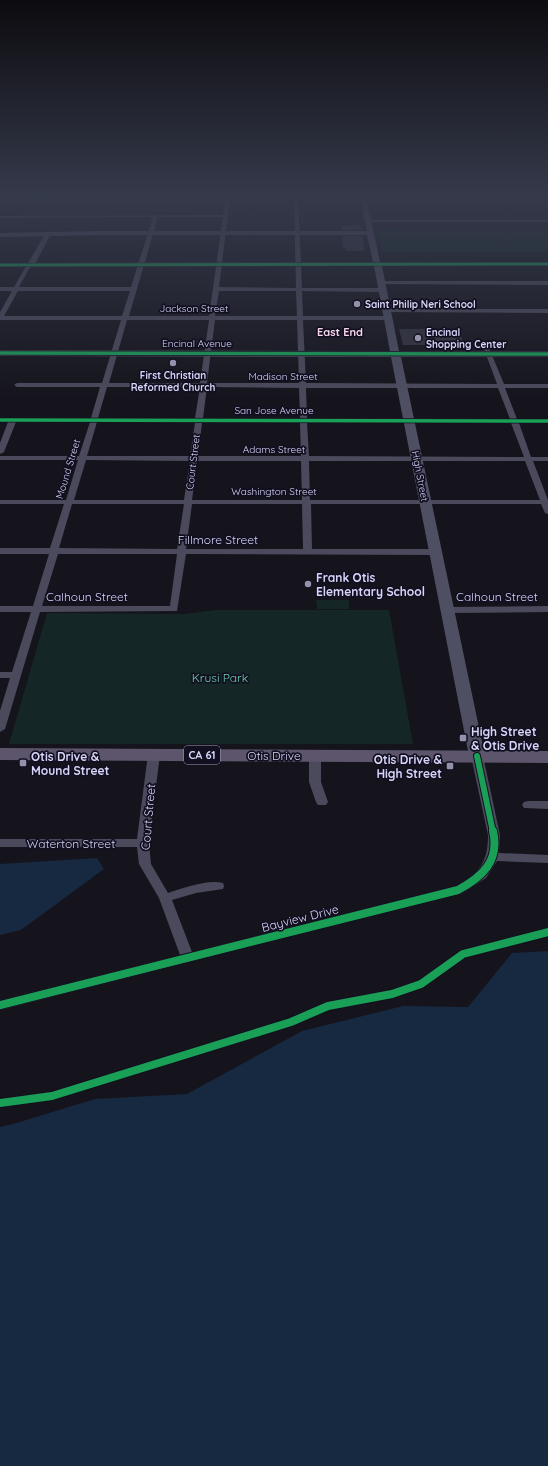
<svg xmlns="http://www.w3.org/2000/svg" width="548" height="1466" font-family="Quicksand,sans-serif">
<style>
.green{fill:#142626}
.water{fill:#162940}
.building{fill:#33323e}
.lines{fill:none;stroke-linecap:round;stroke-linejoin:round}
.street{fill:#4b4a5c;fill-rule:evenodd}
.secondary{fill:#4e4f62;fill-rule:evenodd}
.primary{fill:#5c556c;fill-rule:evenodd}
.cycleway-far3-casing{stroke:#121020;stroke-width:4}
.cycleway-far2-casing{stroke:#121020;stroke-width:5}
.cycleway-far1-casing{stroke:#121020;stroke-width:8}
.cycleway-casing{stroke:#121020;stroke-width:10}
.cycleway-far3{stroke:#1a9f57;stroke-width:3}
.cycleway-far2{stroke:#1a9f57;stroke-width:3.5}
.cycleway-far1{stroke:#1a9f57;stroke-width:6}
.cycleway{stroke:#1a9f57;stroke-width:8}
.poi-dot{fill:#9391ac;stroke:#121020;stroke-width:1.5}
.labels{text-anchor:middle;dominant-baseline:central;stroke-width:3.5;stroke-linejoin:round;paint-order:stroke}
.far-poi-label{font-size:10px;font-weight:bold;fill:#d7d5f9;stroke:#121020;text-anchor:start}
.far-street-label{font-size:10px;fill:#d7d5f9;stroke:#121020}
.far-neighbourhood-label{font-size:11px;font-weight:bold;fill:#f9d7ef;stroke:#121020}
.shield{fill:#121020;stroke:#9c9ab8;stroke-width:1}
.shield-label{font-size:11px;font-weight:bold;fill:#d7d5f9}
.street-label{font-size:12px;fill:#d7d5f9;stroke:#121020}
.poi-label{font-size:12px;font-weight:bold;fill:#d7d5f9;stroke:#121020;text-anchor:start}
.park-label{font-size:12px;fill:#6ccfaf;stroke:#121020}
</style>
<rect width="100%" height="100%" fill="#15141c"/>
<!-- green -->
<path class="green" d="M378,230L548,231V252H382Z
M316,600H349V609H317Z
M215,610H389L413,744H9L47,613L184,614Z"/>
<!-- water -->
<path class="water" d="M97,858L104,869L21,930L0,935V864Z
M548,951V1466H0V1127L13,1124L95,1099L187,1094L302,1031L403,1006L468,1007L512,953Z"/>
<!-- building -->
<path class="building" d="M362,225V230H342V226Z
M342,236H363L364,251H346V248H343Z
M399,329H459L464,345H403Z"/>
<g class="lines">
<!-- street -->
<path class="street" d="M103,195L365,196L363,198H298L302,288H382L385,290L382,292L302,291L303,316H388L391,318L388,320H303L306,383L497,384L484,349L489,348L504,384H548V388H505L517,419H548V423H519L531,457H548V461H533L548,500V514L545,513L541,504H311L312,549H435L439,552L435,555L186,554L177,611L40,612L5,729L0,732V711L10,678H0V672H12L31,612H0V606H33L49,554H0V548H50L64,504H0V500H66L78,460H0V456H79L90,422H16L4,452L0,454V443L8,422H0V418H91L100,387H17L14,385L17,383H102L121,320H0V312L12,291H0V287H14C24,269 35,252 45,234L48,232L51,234L36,262L29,269L19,287H131L153,217L0,218V216L223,215L226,198L114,197L0,201V199ZM230,198H294L296,288L219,287ZM158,217H223L209,316H129ZM18,291H130L122,316H4ZM219,291H296L297,316H215ZM127,320H209L200,383H109ZM215,320H297L299,383H207ZM107,387H200L195,418H98ZM207,387L299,388L300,418H203ZM306,388H498L510,419L307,418ZM97,422L195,423L190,456H87ZM202,423H300L301,456H198ZM307,423H511L524,457L309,456ZM86,460L190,461L184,500H74ZM197,461H301L302,500H192ZM309,461H525L540,500H310ZM72,504H184L177,549L59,548ZM192,504H302L303,549H186ZM58,554H177L170,606H42Z
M364,202H548V204H362Z
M366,220H548V222H368Z
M380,281H548V285L378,284L377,283Z
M386,309H548V313L384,312V310Z
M548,606V612L447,613L442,610L447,607Z
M154,751L160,754L149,843L151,864L168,893C183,888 208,879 223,883L224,886L223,889L196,893L172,900L192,952L454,887C479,873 488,864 488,835L471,756L473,754H481L483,756L500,835L499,853L548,855V863L497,861L486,878L463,893L0,1010V1000L180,955L159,898L139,864L137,847H0V839H137L148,754Z
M315,753L319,754L321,756V782L328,802L326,805H318L316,802L309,782V756L311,754Z
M528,801H548V809L524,808L522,805L524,802Z"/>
<!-- secondary -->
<path class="secondary" d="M360,195H366L380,262H548V266H382L399,351H548V357H401L485,756L483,759L477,761L471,759L469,756L391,357L0,356V350L390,351L374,266L0,267V263L373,262L367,235H100L0,237V233L100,231H367Z"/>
<!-- primary -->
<path class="primary" d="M0,748L548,751V763L0,760Z"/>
<defs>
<path id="cycleway-far3" d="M0,265L548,264"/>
<path id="cycleway-far2" d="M0,353L548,354
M0,420L548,421"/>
<path id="cycleway-far1" d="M477,756L493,832"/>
<path id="cycleway" d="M0,1005L458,890C482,877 500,861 493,831
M0,1103L52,1096L291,1022L328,1006L392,994L421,984L463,954L548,932"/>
</defs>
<!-- cycleway-far3 casing -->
<use href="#cycleway-far3" class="cycleway-far3-casing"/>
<!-- cycleway-far2 casing -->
<use href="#cycleway-far2" class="cycleway-far2-casing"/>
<!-- cycleway-far1 casing -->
<use href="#cycleway-far1" class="cycleway-far1-casing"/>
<!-- cycleway casing -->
<use href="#cycleway" class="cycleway-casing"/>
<!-- cycleway-far3 -->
<use href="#cycleway-far3" class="cycleway-far3"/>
<!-- cycleway-far2 -->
<use href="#cycleway-far2" class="cycleway-far2"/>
<!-- cycleway-far1 -->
<use href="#cycleway-far1" class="cycleway-far1"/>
<!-- cycleway -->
<use href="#cycleway" class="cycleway"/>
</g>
<!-- sky -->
<linearGradient id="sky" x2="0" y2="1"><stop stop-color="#0c0b0f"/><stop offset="0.49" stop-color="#353a4b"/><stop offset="1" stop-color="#353a4b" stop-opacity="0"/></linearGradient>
<rect width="548" height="400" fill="url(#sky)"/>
<!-- markers -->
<g class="poi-dot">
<circle cx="357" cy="304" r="4"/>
<circle cx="418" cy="338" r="4"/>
<circle cx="173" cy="363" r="4"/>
<circle cx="308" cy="584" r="4"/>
<rect x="459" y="734" width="8" height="8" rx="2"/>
<rect x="19" y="759" width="8" height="8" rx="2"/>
<rect x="446" y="762" width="8" height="8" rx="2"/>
</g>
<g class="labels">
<!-- far-poi labels -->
<g class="far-poi-label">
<text x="365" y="304">Saint Philip Neri School</text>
<text x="426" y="332">Encinal<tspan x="426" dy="12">Shopping Center</tspan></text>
<text x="173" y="375" text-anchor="middle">First Christian<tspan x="173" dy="12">Reformed Church</tspan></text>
</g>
<!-- far-street labels -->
<g class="far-street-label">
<text x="194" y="308">Jackson Street</text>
<text x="197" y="343">Encinal Avenue</text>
<text x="283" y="376">Madison Street</text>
<text x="274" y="410">San Jose Avenue</text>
<text x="274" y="449">Adams Street</text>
<text transform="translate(193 462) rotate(-83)">Court Street</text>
<text transform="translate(68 469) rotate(-73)">Mound Street</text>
<text transform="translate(420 476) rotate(79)">High Street</text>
<text x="274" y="491">Washington Street</text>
</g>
<!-- far-neighbourhood labels -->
<g class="far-neighbourhood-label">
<text x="340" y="332">East End</text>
</g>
<!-- shield labels -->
<rect class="shield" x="184" y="746" width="36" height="18" rx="3"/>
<g class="shield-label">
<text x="202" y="755">CA 61</text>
</g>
<!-- street labels -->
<g class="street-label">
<text x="218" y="539">Fillmore Street</text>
<text x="87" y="596">Calhoun Street</text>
<text x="497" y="596">Calhoun Street</text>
<text x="274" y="755">Otis Drive</text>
<text transform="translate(148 817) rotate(-85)">Court Street</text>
<text x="71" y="843">Waterton Street</text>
<text transform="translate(300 918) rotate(-14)">Bayview Drive</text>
</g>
<!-- poi labels -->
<g class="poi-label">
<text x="316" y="577">Frank Otis<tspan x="316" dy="14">Elementary School</tspan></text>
<text x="471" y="731">High Street<tspan x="471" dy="14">&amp; Otis Drive</tspan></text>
<text x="31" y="756">Otis Drive &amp;<tspan x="31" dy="14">Mound Street</tspan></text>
<text x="442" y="759" text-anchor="end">Otis Drive &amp;<tspan x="442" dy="14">High Street</tspan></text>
</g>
<!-- park labels -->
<g class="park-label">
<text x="220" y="677">Krusi Park</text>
</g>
</g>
</svg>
